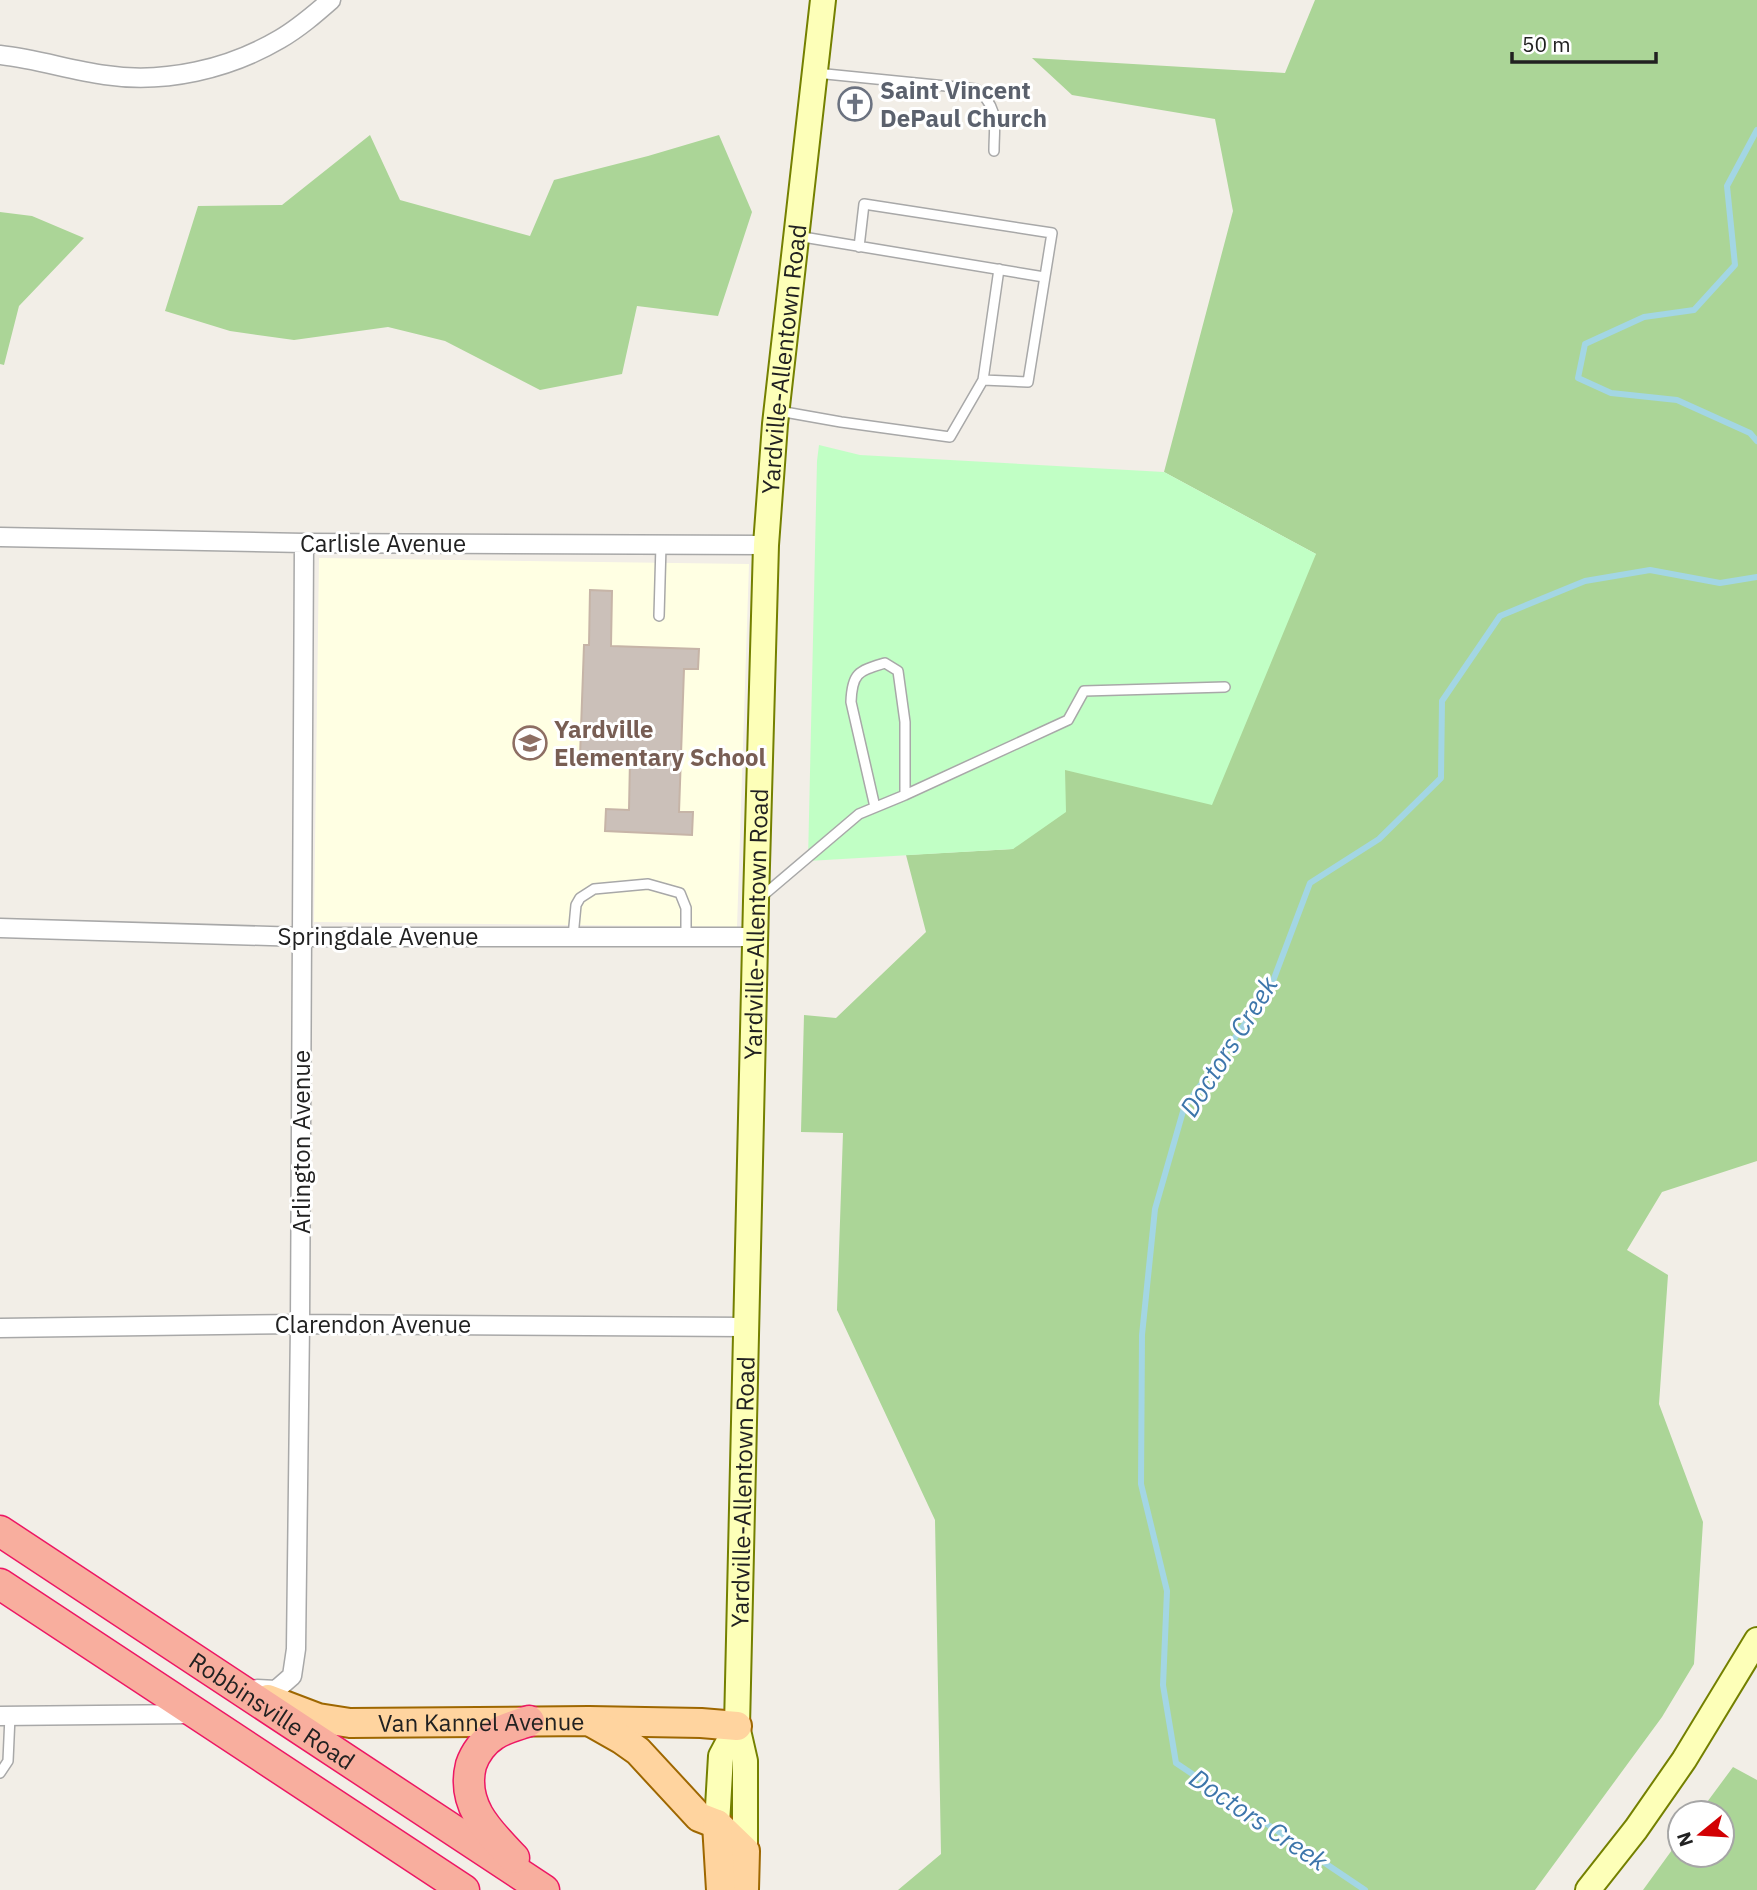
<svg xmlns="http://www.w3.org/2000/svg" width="1757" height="1890" font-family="'IBM Plex Sans',sans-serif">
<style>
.education{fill:#ffffe3}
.forest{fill:#abd597}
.park{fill:#c1ffc5}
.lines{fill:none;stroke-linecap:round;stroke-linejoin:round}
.stream{stroke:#a3d6e4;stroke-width:6}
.building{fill:#cbc0b9;stroke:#c6b4a7;stroke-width:2}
.service-casing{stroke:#a8a8a8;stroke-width:12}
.minor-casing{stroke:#a8a8a8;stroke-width:21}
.secondary-casing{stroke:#748000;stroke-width:28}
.primary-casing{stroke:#9e6700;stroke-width:32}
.trunk-casing{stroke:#ed1764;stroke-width:33}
.service{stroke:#fff;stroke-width:9}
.minor{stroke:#fff;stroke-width:18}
.secondary{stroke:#fdffb8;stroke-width:24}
.primary{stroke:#ffd49f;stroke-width:28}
.trunk{stroke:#f8ae9e;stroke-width:30}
.labels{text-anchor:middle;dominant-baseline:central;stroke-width:6;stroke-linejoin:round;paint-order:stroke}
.worship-label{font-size:24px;font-weight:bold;fill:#5b616d;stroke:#fff;text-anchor:start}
.street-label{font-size:24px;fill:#212121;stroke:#fff}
.education-label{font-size:24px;font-weight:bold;fill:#785e54;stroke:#fff;text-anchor:start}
.water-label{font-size:26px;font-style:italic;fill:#3d76ab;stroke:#fff}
</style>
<rect width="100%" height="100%" fill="#f2eee7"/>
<!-- education -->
<path class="education" d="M319,558L749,564L737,927L314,922Z"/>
<!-- forest -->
<path class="forest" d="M1315,0H1757V1161L1662,1192L1627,1250L1668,1275L1659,1404L1703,1522L1694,1664L1662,1717L1535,1890H898L941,1854L935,1520L837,1310L843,1133L801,1132L804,1015L836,1018L926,932L906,855L1013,849L1064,770L1316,554L1164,472L1233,211L1215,119L1072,95L1032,58L1285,73Z
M370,135L400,200L530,236L554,180L648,156L719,135L752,212L718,316L637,306L622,374L540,390L445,341L388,327L294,340L230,331L165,311L198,206L282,205Z
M0,212L32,216L84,238L19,306L4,365L0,364Z
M1733,1767L1757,1780V1890H1643L1680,1839V1855H1722V1813H1699Z"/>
<!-- park -->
<path class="park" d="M819,445L860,455L1164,472L1316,554L1212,805L1065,770L1066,812L1013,849L808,861L817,461Z"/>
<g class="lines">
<!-- stream -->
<path class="stream" d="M1757,130L1727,186L1735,265L1694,310L1644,317L1585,344L1578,378L1611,393L1677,400L1750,433L1757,441
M1365,1890L1176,1763L1163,1685L1167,1591L1141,1484L1142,1335L1155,1209L1184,1108L1270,989L1310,883L1379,839L1441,778L1442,701L1500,616L1585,581L1650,570L1720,583L1757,577"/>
</g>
<!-- building -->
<path class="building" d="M590,590L612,591L611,646L699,649L698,669H684L679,812H693L692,835L605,831L606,809L629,810L630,759L580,757L584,645H589Z"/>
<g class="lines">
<defs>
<path id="service" d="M816,73L976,89C1000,108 994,123 994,151
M797,236L1044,277
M983,380L999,269
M779,411L841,422L950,437L983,380L1028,382L1052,233L864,204L859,247
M659,616L661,545
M875,807L851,702C852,672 859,671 885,663L898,671L905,722V795
M760,898L859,814L905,795L1068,720L1084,691L1225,687
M573,937L576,905L580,898L594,889L648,884L680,893L686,908V937
M0,1773L8,1761L10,1716"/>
<path id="minor" d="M0,55C36,59 70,70 105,75C165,84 229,69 280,39C299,28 315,14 331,0
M0,537L304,543L766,545
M0,928L302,937H756
M0,1328L300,1324L746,1327
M257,1689L276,1690L292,1676L296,1649L300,1324L304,543
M0,1716L194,1714"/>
<g id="secondary">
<path d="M717,1824L721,1756L737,1726"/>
<path id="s1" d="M745,1851V1761L737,1726L756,901L766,545L775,424L823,0"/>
<path d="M1588,1890L1636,1829L1684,1760L1757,1640"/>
</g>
<g id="primary">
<path id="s2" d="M268,1699L318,1718L350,1723L589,1721L701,1723L737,1726"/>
<path d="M591,1722L621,1739L638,1751L699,1817L717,1824L745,1851L744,1890"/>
<path d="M717,1824L721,1890"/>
</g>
<g id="trunk">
<path id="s3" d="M0,1531L544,1890"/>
<path d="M0,1584L464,1890"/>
<path d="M514,1858C488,1831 461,1805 471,1765C475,1753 484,1741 494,1735C504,1728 518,1725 529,1721"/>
</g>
</defs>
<!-- service casing -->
<use href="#service" class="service-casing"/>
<!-- minor casing -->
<use href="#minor" class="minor-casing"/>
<!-- secondary casing -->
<use href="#secondary" class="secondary-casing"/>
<!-- primary casing -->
<use href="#primary" class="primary-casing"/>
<!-- trunk casing -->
<use href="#trunk" class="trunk-casing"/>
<!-- service -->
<use href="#service" class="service"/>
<!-- minor -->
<use href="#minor" class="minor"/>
<!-- secondary -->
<use href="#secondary" class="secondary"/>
<!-- primary -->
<use href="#primary" class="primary"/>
<!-- trunk -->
<use href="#trunk" class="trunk"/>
</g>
<!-- icons -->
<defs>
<symbol id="church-ring" viewBox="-11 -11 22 22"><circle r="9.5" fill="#fff" stroke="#6b7280" stroke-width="1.5"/><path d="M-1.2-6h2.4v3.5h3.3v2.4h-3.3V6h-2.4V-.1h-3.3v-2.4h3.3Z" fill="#6b7280"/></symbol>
<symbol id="school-ring" viewBox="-11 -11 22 22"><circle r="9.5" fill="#fff" stroke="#8d6e63" stroke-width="1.5"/><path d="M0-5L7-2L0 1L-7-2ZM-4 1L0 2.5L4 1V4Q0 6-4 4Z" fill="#8d6e63"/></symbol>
</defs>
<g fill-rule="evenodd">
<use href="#church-ring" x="836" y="85" width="38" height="38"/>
<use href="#school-ring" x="511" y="724" width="38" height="38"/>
</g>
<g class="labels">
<!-- worship labels -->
<g class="worship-label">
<text x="880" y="90">Saint Vincent<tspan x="880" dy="28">DePaul Church</tspan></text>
</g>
<!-- street labels -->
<g class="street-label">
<text stroke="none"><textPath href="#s1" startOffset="1494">Yardville-Allentown Road</textPath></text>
<text x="383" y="543">Carlisle Avenue</text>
<text stroke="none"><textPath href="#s1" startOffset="928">Yardville-Allentown Road</textPath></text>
<text x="378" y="936">Springdale Avenue</text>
<text transform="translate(301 1142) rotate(-90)">Arlington Avenue</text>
<text x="373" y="1324">Clarendon Avenue</text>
<text stroke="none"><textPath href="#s1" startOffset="360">Yardville-Allentown Road</textPath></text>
<text stroke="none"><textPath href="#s3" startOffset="326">Robbinsville Road</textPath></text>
<text stroke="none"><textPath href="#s2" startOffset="217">Van Kannel Avenue</textPath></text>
</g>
<!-- education labels -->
<g class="education-label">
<text x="554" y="729">Yardville<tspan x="554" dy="28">Elementary School</tspan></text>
</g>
<!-- water labels -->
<g class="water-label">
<text transform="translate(1228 1046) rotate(-58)">Doctors Creek</text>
<text transform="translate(1259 1819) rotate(34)">Doctors Creek</text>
</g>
</g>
<!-- north arrow -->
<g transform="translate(1701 1834) rotate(252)"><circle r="33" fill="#ffffff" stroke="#a6a6a6" stroke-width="2"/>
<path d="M0-5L12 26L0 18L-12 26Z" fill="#d20003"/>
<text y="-10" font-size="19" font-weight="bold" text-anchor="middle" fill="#212121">N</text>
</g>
<!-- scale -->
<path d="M1512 52v10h144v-10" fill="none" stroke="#212121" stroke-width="3.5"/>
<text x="1522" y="52" font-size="21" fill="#212121" stroke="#ffffff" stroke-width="5" paint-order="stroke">50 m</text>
</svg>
